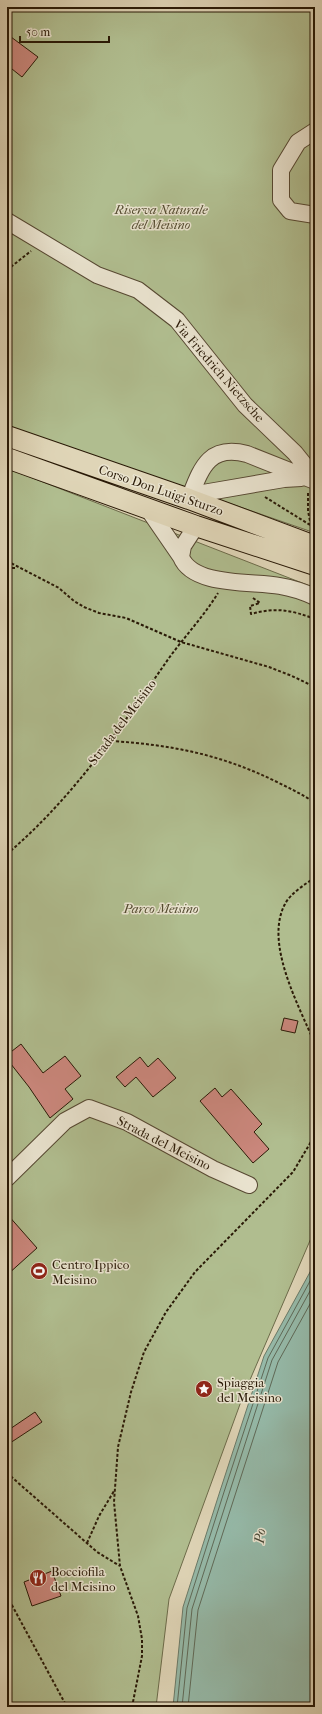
<svg xmlns="http://www.w3.org/2000/svg" width="322" height="1714" font-family="'IM FELL French Canon',serif">
<style>
.green{fill:#b0bd8f;stroke:#6c6b4a}
.water{fill:#95b9a8;stroke:#6a7967}
.lines{fill:none;stroke-linecap:round;stroke-linejoin:round}
.shore{stroke:#5f6957;stroke-width:1}
.building{fill:#cc887e;stroke:#291906}
.minor-casing{stroke:#564832;stroke-width:18}
.major-casing{stroke:#291906;stroke-width:22}
.path{stroke:#291906;stroke-width:2;stroke-dasharray:3 2;stroke-linecap:butt}
.minor{stroke:#eae4d0;stroke-width:16}
.major{stroke:#dfd5b7;stroke-width:20}
.labels{text-anchor:middle;dominant-baseline:central;stroke-width:3;stroke-linejoin:round;paint-order:stroke}
.park-label{font-size:13px;font-style:italic;fill:#524a2f;stroke:#eae4d0}
.street-label{font-size:13px;fill:#291906;stroke:#eae4d0}
.poi-label{font-size:13px;fill:#291906;stroke:#eae4d0;text-anchor:start}
.water-label{font-size:14px;font-style:italic;fill:#494937;stroke:#eae4d0}
</style>
<rect width="100%" height="100%" fill="#dfd5b7"/>
<filter id="stains"><feTurbulence type="fractalNoise" baseFrequency=".005" numOctaves="4"/><feColorMatrix values="0 0 0 0 .2 0 0 0 0 .09 0 0 0 0 .02 0 0 0 .5 -.17"/></filter>
<radialGradient id="worn" r=".72"><stop offset=".6" stop-color="#630" stop-opacity="0"/><stop offset="1" stop-color="#630" stop-opacity=".3"/></radialGradient>
<!-- green -->
<path class="green" d="M7,7H315V533L7,426Z
M7,468L315,588V1229L243,1396L169,1599L156,1707H7Z"/>
<!-- water -->
<path class="water" d="M315,1263V1707H173L183,1607L220,1491L264,1356Z"/>
<g class="lines">
<!-- shore -->
<path class="shore" d="M177,1707L187,1608L224,1492L268,1358L315,1272
M182,1707L192,1609L272,1360L315,1282
M188,1707L198,1610L278,1362L315,1295"/>
</g>
<!-- building -->
<path class="building" d="M7,34L38,57L22,77L7,65Z
M284,1018L298,1021L295,1033L281,1030Z
M21,1044L43,1073L65,1056L81,1076L65,1089L73,1099L50,1118L29,1087L7,1059V1055Z
M140,1057L148,1067L158,1058L176,1078L153,1097L136,1077L125,1087L116,1077Z
M215,1088L222,1097L231,1089L262,1124L254,1132L269,1149L253,1163L200,1101Z
M7,1214L37,1248L7,1275Z
M35,1412L42,1422L7,1445V1431Z
M52,1571L61,1596L32,1606L24,1582Z"/>
<g class="lines">
<defs>
<path id="minor" d="M315,131L298,142L281,170V200L290,211L315,215
M7,221L97,275L138,290L177,320L245,405L295,453L315,478
M189,499C201,469 208,444 247,454L315,481
M189,499L203,493L284,479L301,478
M148,509L181,557L183,546L196,526
M181,557C193,587 253,581 280,586C292,588 304,592 315,597
M7,1178L65,1121L89,1108L127,1122L213,1169L249,1185"/>
<path id="major" d="M7,436L189,499L315,546
M7,458L196,526L315,565"/>
</defs>
<!-- minor casing -->
<use href="#minor" class="minor-casing"/>
<!-- major casing -->
<use href="#major" class="major-casing"/>
<!-- path -->
<path class="path" d="M7,270L31,251
M308,493V511L311,526
M265,497L315,528
M7,561L59,588L74,601L84,607L99,613L126,618L181,642L269,667L292,676L315,687
M7,568H17
M253,598L260,603L250,606L251,614C276,607 291,610 315,619
M111,741C172,745 219,754 275,781C289,788 302,794 315,803
M7,854C72,799 121,727 169,658C185,636 204,616 218,593
M315,878C306,883 290,894 285,904C264,943 299,1006 315,1044
M7,1473L97,1552L120,1566
M87,1543L99,1516L114,1491
M7,1596L67,1707
M132,1707L142,1656V1639L138,1616L120,1566L114,1502L118,1447L131,1392L144,1352L166,1312L195,1272L293,1172L315,1135"/>
<!-- minor -->
<use href="#minor" class="minor"/>
<!-- major -->
<use href="#major" class="major"/>
</g>
<!-- icons -->
<defs>
<symbol id="stadium-disc" viewBox="-11 -11 22 22"><circle r="9.5" fill="#8f2418" stroke="#eae4d0"/><path d="M0-5a6.5 5 0 1 0 0 10a6.5 5 0 1 0 0-10ZM-3.5-1.8h7v3.6h-7Z" fill="#fff"/></symbol>
<symbol id="sight-disc" viewBox="-11 -11 22 22"><circle r="9.5" fill="#8f2418" stroke="#eae4d0"/><path d="M0-6L1.8-2.2L6-1.7L2.9 1.2L3.7 5.4L0 3.3L-3.7 5.4L-2.9 1.2L-6-1.7L-1.8-2.2Z" fill="#fff"/></symbol>
<symbol id="restaurant-disc" viewBox="-11 -11 22 22"><circle r="9.5" fill="#8f2418" stroke="#eae4d0"/><path d="M-5-6h1v4h1v-4h1v4h1v-4h1v5L-1.5 .5V6h-2V.5L-5-1ZM5-6V6H3V1.5H1.5Q1.5-4 5-6Z" fill="#fff"/></symbol>
</defs>
<g fill-rule="evenodd">
<use href="#stadium-disc" x="29" y="1261" width="20" height="20"/>
<use href="#sight-disc" x="194" y="1379" width="20" height="20"/>
<use href="#restaurant-disc" x="28" y="1568" width="20" height="20"/>
</g>
<g class="labels">
<!-- park labels -->
<g class="park-label">
<text x="161" y="209">Riserva Naturale<tspan x="161" dy="15">del Meisino</tspan></text>
<text x="161" y="908">Parco Meisino</text>
</g>
<!-- street labels -->
<g class="street-label">
<text transform="translate(219 371) rotate(49)">Via Friedrich Nietzsche</text>
<text transform="translate(161 490) rotate(19)">Corso Don Luigi Sturzo</text>
<text transform="translate(122 722) rotate(-53)">Strada del Meisino</text>
<text transform="translate(164 1143) rotate(27)">Strada del Meisino</text>
</g>
<!-- poi labels -->
<g class="poi-label">
<text x="52" y="1264">Centro Ippico<tspan x="52" dy="15">Meisino</tspan></text>
<text x="217" y="1382">Spiaggia<tspan x="217" dy="15">del Meisino</tspan></text>
<text x="51" y="1571">Bocciofila<tspan x="51" dy="15">del Meisino</tspan></text>
</g>
<!-- water labels -->
<g class="water-label">
<text transform="translate(260 1536) rotate(-84)">Po</text>
</g>
</g>
<!-- margin -->
<rect width="322" height="1714" fill="none" stroke="#dfd5b7" stroke-width="24"/>
<rect x="8" y="8" width="306" height="1698" fill="none" stroke="#291906" stroke-width="2"/>
<rect x="12" y="12" width="298" height="1690" fill="none" stroke="#291906"/>
<!-- scale -->
<path d="M20 36v6h89v-6" fill="none" stroke="#291906" stroke-width="2"/>
<text x="26" y="36" font-size="12" fill="#291906" stroke="#eae4d0" stroke-width="3" paint-order="stroke">50 m</text>
<rect width="100%" height="100%" filter="url(#stains)"/>
<rect width="100%" height="100%" fill="url(#worn)"/>
</svg>
